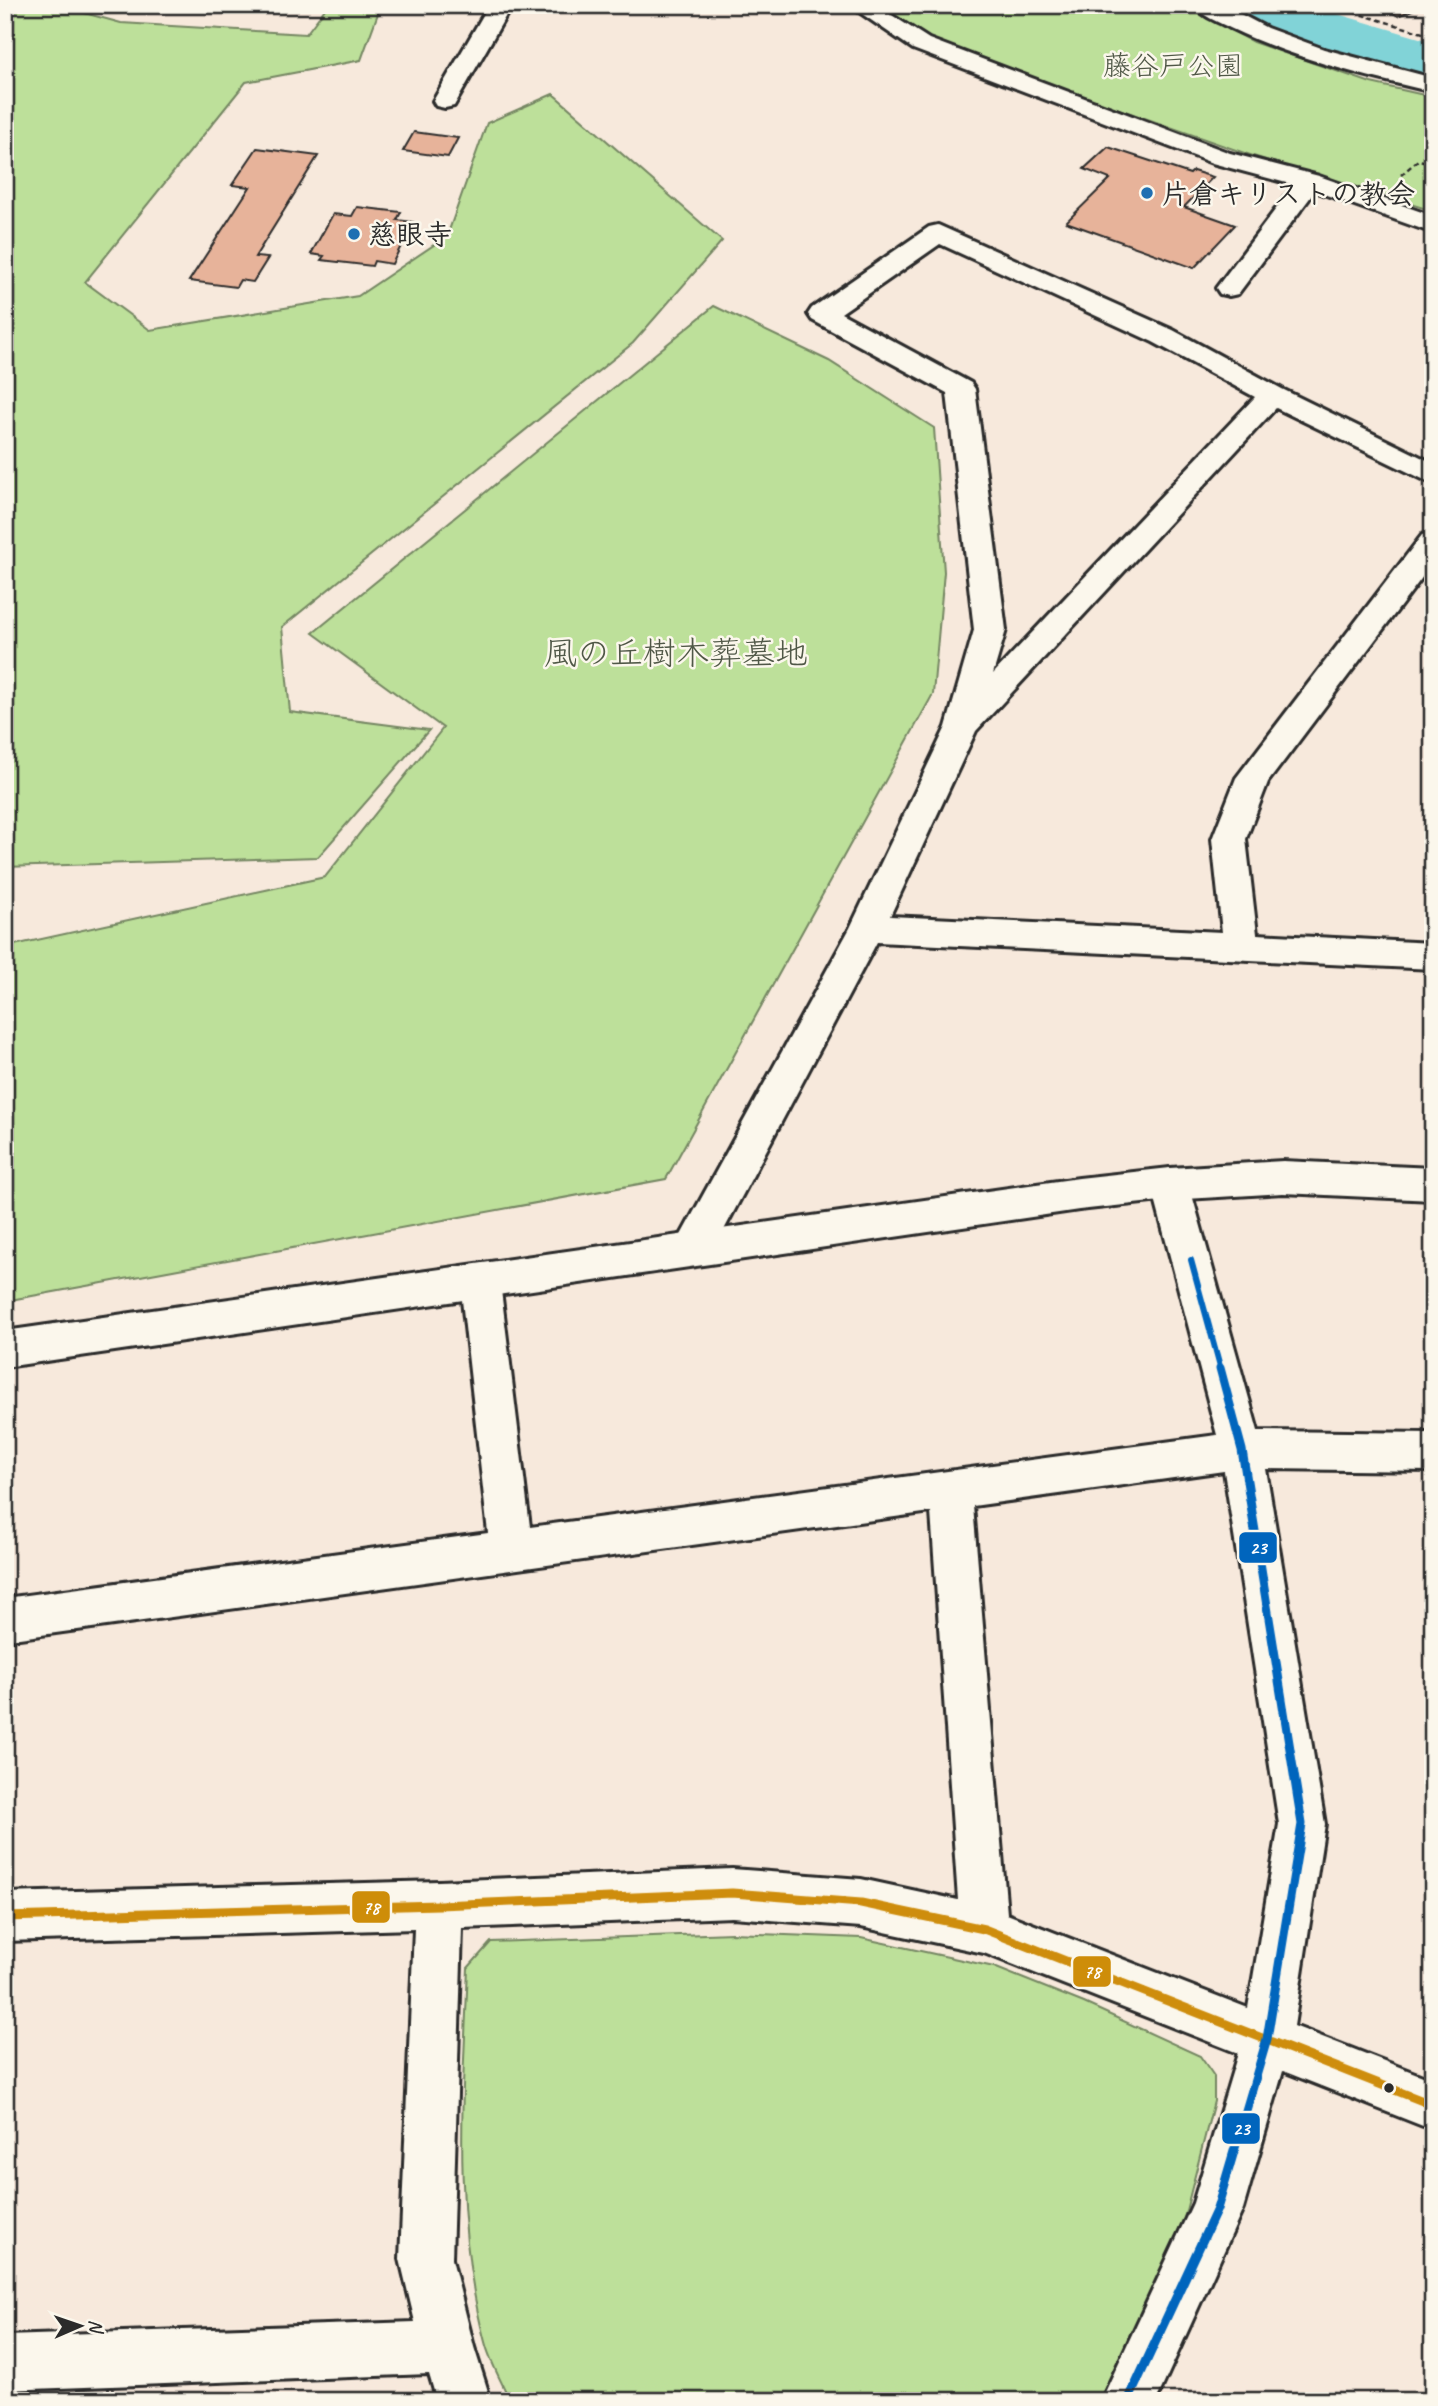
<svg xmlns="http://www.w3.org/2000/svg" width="1438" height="2406" font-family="Caveat,'Klee One',sans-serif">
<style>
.green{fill:#bde09a;stroke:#748662;stroke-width:2}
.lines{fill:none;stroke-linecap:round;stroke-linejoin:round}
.river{fill:#81d3d7;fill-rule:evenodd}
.building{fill:#e7b39a;stroke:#2b2b2b;stroke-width:2}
.street-casing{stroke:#2b2b2b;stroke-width:6}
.secondary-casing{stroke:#2b2b2b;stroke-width:6}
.path{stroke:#2b2b2b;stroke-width:2.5;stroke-dasharray:5 3.5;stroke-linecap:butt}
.street{fill:#fbf7ec;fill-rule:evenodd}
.secondary{fill:#fbf7ec;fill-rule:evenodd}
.bus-1-casing{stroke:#fbf7ec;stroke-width:14}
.bus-2-far1-casing{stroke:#fbf7ec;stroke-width:10}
.bus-2-casing{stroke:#fbf7ec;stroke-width:14}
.bus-1{stroke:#ce8d09;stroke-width:9}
.bus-2-far1{stroke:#0065bd;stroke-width:6}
.bus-2{stroke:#0065bd;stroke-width:9}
.poi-dot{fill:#1f6fb2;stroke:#fbf7ec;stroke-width:2.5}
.bus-dot{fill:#2b2b2b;stroke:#fbf7ec;stroke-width:2.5}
.labels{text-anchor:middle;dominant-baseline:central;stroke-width:5;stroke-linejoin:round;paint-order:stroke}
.far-park-label{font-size:28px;fill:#505847;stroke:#fbf7ec}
.far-poi-label{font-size:28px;font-weight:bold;fill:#2b2b2b;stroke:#fbf7ec;text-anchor:start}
.park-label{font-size:33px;fill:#505847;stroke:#fbf7ec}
.line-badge{stroke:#fbf7ec;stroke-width:2.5}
.badge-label{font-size:19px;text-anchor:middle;font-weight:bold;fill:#fff}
</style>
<rect width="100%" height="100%" fill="#f7e9dc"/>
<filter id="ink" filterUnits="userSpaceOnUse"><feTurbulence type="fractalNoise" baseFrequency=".0143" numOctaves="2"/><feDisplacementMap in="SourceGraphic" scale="14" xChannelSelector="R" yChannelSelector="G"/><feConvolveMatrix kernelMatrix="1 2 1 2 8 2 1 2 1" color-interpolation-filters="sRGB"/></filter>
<g filter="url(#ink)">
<!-- green -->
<path class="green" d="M5,5H55L121,23L306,34L328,5H381L361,60L246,82L85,282L150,330L358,296L447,236L487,123L553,94L722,241L633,343L282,627L290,712L429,730L318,857L5,867Z
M876,5H1186L1253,42L1371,83L1433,97V211L1253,156L1090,99L916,35Z
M714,306L829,361L934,428L944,572L933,694L666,1179L5,1301V947L325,877L443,728L313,633Z
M732,1933L861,1938L994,1967L1084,2003L1200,2056L1214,2076V2101L1178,2242L1106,2401H510C502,2382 490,2362 485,2342C452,2220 463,2092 468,1968L491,1942Z"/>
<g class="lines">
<!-- river -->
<path class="river" d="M1230,5H1307L1433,42V79L1266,30L1239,17Z"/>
</g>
<!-- building -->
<path class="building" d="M1380,5H1424L1398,16Z
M414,132L458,138L448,157L403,151Z
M1108,147L1190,174L1193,171L1213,177L1184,207L1235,225L1194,268L1066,222L1110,179L1084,169Z
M257,148L318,156L255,257L268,258L253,282L240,280L236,287L189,281L250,187L232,185Z
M357,207L401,212L397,220L413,222L392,264L374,261L372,266L321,260L324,256L311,254L333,214L352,216Z"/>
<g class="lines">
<defs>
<path id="street" d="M489,5H512L454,106L445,108L436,106L433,101Z
M849,5H876L929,39L1230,153L1319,176L1433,216V233L1315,191L1238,294L1229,296L1220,294L1216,288L1294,185L1212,163L913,49Z
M1194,5H1223L1267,28L1324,49L1433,78V92C1363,76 1295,59 1230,28C1219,22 1201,16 1194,5Z
M938,225L1173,330L1282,389L1433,463V484L1276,408L976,731L890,916L1222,932L1212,839L1236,778L1422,535L1433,532V563L1268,782L1246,839L1257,934L1433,943V969L877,942L708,1260L694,1264L680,1260L674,1248L850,928L946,727L974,630L947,393L812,320L808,314L812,308L929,227ZM940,244L1153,342L1255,397L993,674L1006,630L975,389L971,383L841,313Z
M1170,1168L1184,1173L1189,1184L1258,1431L1433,1433V1471L1266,1469L1325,1824L1294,2026L1433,2080V2130L1283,2071L1243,2209L1156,2401H1101L1193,2203L1238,2053L984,1953L861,1927L732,1917L462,1928L452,2259L474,2347L491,2401H437L429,2374L5,2390V2336L415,2322L400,2259L414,1929L5,1941V1893L439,1881L732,1869L861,1879L958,1900L931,1512L5,1640V1598L488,1533L460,1282L466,1270L480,1265L494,1270L500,1282L530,1527L1217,1435L1151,1184L1156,1173ZM1224,1471L1279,1824L1248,2008L1007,1914L973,1506Z"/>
<path id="secondary" d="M1283,1161L1433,1168V1200L1283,1193L1170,1200L1079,1210L5,1367V1331L1079,1178L1170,1168Z"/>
</defs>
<!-- street casing -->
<use href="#street" class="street-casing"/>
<!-- secondary casing -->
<use href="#secondary" class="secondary-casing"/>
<!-- path -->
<path class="path" d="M1329,5L1433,36
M1401,175L1418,160L1433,163"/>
<!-- street -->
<use href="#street" class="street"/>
<!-- secondary -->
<use href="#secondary" class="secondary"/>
<defs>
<path id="bus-1" d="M5,1917L439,1905L732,1893L861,1903L984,1929L1433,2105"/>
<path id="bus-2-far1" d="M1191,1260L1221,1370"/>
<path id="bus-2" d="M1128,2401L1217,2209L1267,2039L1302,1824L1242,1450L1220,1368"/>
</defs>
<!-- bus-1 casing -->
<use href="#bus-1" class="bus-1-casing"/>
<!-- bus-2-far1 casing -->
<use href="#bus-2-far1" class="bus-2-far1-casing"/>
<!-- bus-2 casing -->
<use href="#bus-2" class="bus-2-casing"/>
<!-- bus-1 -->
<use href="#bus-1" class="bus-1"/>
<!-- bus-2-far1 -->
<use href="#bus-2-far1" class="bus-2-far1"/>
<!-- bus-2 -->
<use href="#bus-2" class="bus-2"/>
</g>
</g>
<!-- markers -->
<g class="poi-dot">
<circle cx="1147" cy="193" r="7"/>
<circle cx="354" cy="234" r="7"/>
</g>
<circle class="bus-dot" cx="1389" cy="2088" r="6"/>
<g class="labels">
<!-- far-park labels -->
<g class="far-park-label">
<text x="1173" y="65">藤谷戸公園</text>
</g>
<!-- far-poi labels -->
<g class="far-poi-label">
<text x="1161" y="193">片倉キリストの教会</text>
<text x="368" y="234">慈眼寺</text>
</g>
<!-- park labels -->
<g class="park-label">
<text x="676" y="653">風の丘樹木葬墓地</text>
</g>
</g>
<g class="line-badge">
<rect x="1238" y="1531" width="40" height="33" rx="7" fill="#0065bd"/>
<rect x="351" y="1890" width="40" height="34" rx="7" fill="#ce8d09"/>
<rect x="1072" y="1955" width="40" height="33" rx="7" fill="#ce8d09"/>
<rect x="1221" y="2112" width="40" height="33" rx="7" fill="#0065bd"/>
</g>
<g class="badge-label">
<text x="1258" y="1554">23</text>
<text x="371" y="1914">78</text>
<text x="1092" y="1978">78</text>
<text x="1241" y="2135">23</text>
</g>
<!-- margin -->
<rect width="1438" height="2406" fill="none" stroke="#fbf7ec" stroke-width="28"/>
<rect x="14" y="14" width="1410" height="2378" fill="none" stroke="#2b2b2b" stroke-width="2.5" filter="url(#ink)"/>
<!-- north arrow -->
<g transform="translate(80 2326) rotate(88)" stroke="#fbf7ec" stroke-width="5" paint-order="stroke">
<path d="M0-5L12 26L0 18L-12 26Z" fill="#2b2b2b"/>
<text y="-10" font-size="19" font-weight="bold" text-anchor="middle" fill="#2b2b2b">N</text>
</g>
</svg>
